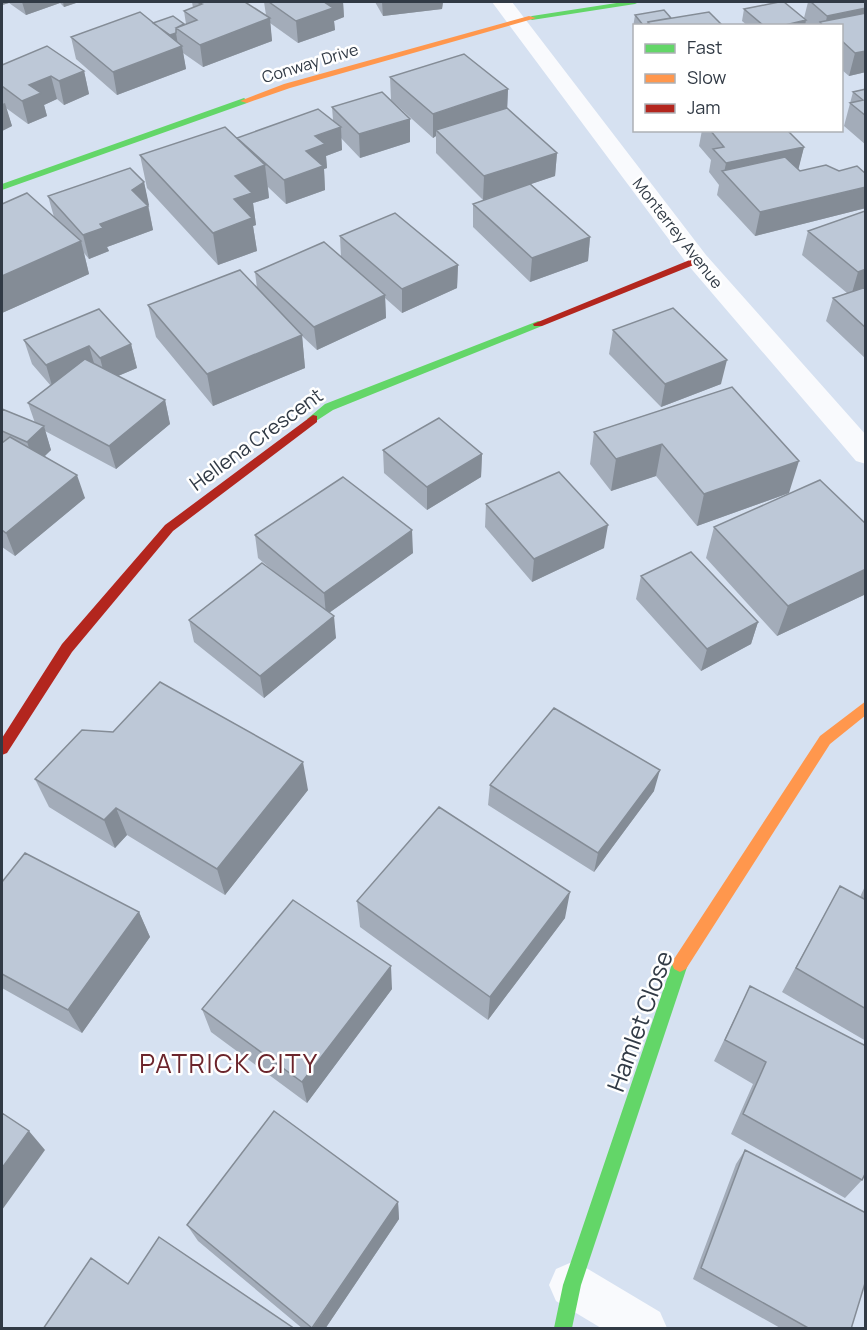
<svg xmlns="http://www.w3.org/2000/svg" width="867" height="1330" font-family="Manrope,sans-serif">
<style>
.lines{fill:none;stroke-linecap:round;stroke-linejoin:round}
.street{fill:#f9fafd;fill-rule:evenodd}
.fast{fill:#63d668;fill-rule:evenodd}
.slow{fill:#ff974d;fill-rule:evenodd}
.jam{fill:#b3261e;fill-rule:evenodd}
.wall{fill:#a3acb9}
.shaded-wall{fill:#848c96}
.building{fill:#bdc8d7;stroke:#848c96;stroke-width:1.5}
.labels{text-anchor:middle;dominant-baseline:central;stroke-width:5;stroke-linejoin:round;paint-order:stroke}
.far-street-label{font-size:16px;fill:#313a45;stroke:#fff}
.street-label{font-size:20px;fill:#313a45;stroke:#fff}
.near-street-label{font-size:24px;fill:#313a45;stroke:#fff}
.near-neighbourhood-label{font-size:26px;letter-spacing:1.5px;fill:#6c252c;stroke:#fff}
</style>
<rect width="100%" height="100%" fill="#d6e1f1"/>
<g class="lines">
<!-- street -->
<path class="street" d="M492,2H512L706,255L866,435V464L856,461L688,265Z
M572,1262L588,1269L660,1312L667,1328H601L556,1301L549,1285L556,1269Z"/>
<!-- fast -->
<path class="fast" d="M623,2H639L635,4L532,20L528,18L532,16Z
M244,98L248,101L247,103L2,190V184Z
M538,321L542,322V326L333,410L313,423L307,419L325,404Z
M680,956L686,959L688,964L581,1285L572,1328H554L563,1285L672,964L674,959Z"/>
<!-- slow -->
<path class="slow" d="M529,16L536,18L290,88L247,103L240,101L284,84Z
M866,701V715L830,744L686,969L680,972L674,969L672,964L674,959L820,736Z"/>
<!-- jam -->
<path class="jam" d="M697,257L701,258V262L542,326H534L533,324Z
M313,415L317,416V422L173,531L72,652L7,753L2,755V738L62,644L165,525Z"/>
</g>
<!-- wall -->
<path class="wall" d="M2,2H79L64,7L60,3L26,15L9,3L2,5Z
M192,2H245L266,15L264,2H343L344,17L334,21L335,30L298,43L270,23L272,41L203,67L183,53L186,69L117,95L76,59L71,37L154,23L184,24H186L184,11L193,8Z
M375,2H443L442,9L383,16Z
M808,2H866V72L849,76L842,70V26H807L805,24V26H748L742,21L744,9L804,18Z
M635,15L671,18L723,26H634V28L633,27Z
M2,65L84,71L89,94L64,105L57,99L44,105L47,116L28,124L6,108L12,126L2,131Z
M390,77L508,89L507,109L557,153L555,176L531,184L590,237L588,261L530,282L473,227V204L483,200L436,153V136L433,138L391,100Z
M866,89V145L844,126L853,92Z
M332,107L410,119V142L360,158L341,138L342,150L326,156L327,168L324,169L325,190L286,204L268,187L269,198L253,203L256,225L253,226L257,251L218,265L147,188L140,155L333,120Z
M702,130H787L804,147L798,169L800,171H839L866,174V208L755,236L717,195L719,185L709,172L711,160L699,146Z
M144,182L153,230L107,247L109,251L89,259L84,253L89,274L2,313V204L54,217L48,196Z
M866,211V359L826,321L833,298L847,293L802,255L808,231Z
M340,236L458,265L457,288L402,313L385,298L386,318L317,350L302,336L305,368L213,406L156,337L148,305L257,288L255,272L341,257Z
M613,330L721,384L661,407L609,354Z
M24,340L131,344L137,368L118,376L165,400L170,424L116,469L45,431L51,450L45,456L85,498L15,556L2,547V409L35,423L28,403L51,386L32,364Z
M732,387L789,493L697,526L656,476L611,491L590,464L594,432Z
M383,450L482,454L481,477L427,510L384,473Z
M486,504L604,548L532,582L485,527Z
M866,524V594L777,636L706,558L714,527Z
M255,535L413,553L329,613L336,638L264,698L194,642L189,620L278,575L258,558Z
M641,576L758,622L751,644L701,671L636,599Z
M113,732L308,790L225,895L127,835L115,848L49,807L35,779Z
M490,785L654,791L594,872L488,805Z
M2,882L139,912L150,937L82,1033L2,988Z
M866,884V1041L782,992L840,886L860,897Z
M357,901L565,918L488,1020L360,927Z
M750,986L862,1180L845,1198L731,1134L753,1084L714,1061Z
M392,989L307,1103L211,1032L202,1009Z
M745,1150L851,1329H782L693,1279L736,1164Z
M398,1202L399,1219L325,1329H303L198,1241L187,1225Z"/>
<!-- shaded-wall -->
<path class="shaded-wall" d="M2,2H8L9,3L2,5Z
M22,2H59L60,3L26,15Z
M63,2H79L64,7Z
M324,2H343L344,17L334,21L335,30L298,43L296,21Z
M382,2H443L442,9L383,16Z
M866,8V29L825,26L827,16Z
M270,18L272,41L203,67L200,45Z
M806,20L805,26H781Z
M176,33L178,45L172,47L170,35Z
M182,46L186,69L117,95L113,72Z
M866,51V72L849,76L855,53Z
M84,71L89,94L64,105L59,81Z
M51,76L57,99L44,105L47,116L28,124L22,101L29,85Z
M508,89L507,112L436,130V136L433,138V114Z
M5,103L12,126L2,131V104Z
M410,119V142L360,158L359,134Z
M341,127L342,150L326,156L327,168L324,169L325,190L286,204L284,180L306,151L315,136Z
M804,147L798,171L724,173L726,163Z
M557,153L555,176L483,200L484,176Z
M265,165L269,198L253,203L256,225L253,226L257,251L218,265L213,233L234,199L235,176Z
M144,182L149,205L146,207L148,206L153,230L107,247L109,251L89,259L83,235L100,224L132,190Z
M866,187V208L755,236L760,212Z
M590,237L588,261L530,282L532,258Z
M81,241L89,274L2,313V276Z
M458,265L457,288L402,313V289Z
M866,269V290L851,296L858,272Z
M385,295L386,318L317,350L314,327Z
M302,335L305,368L213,406L207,374Z
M131,344L137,368L106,381L100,358Z
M89,346L96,370L53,389L46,365Z
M727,360L721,384L661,407L665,384Z
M165,400L170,424L116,469L109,446Z
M44,426L51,450L35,465L27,442Z
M662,444L656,476L611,491L616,459Z
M482,454L481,477L427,510V487Z
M799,461L789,493L697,526L704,494Z
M77,475L85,498L15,556L6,533Z
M608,525L604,548L532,582L534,559Z
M412,530L413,553L326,615L324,593Z
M866,569V594L777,636L788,606Z
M334,616L336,638L264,698L260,676Z
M758,622L751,644L701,671L707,649Z
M303,762L308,790L225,895L217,869Z
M660,770L654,791L594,872L598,853Z
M116,808L127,835L115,848L104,820Z
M570,892L565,918L488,1020L490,997Z
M139,912L150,937L82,1033L68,1010Z
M391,966L392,989L307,1103L302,1082Z
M29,1131L45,1150L2,1210V1168Z
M398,1202L399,1219L325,1329H312Z"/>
<!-- building -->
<path class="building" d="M197,2H245L270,18L200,45L176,28L197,20L184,11L202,4Z
M269,2H324L333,8L296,21Z
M779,2H784L806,20L781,26H764L744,9Z
M811,2H866V8L827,16Z
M664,10L671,18L648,22V24L643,25L635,15Z
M140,12L182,46L113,72L71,37Z
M709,12L723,26H651L648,22Z
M866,13V51L855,53L842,41V26H823L820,22Z
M173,16L184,24L176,28V33L170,35L153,23Z
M47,46L84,71L59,81L51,76L29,85L41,93L22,101L2,86V65Z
M464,54L508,89L433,114L390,77Z
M866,89V116L850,103L863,100L853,92Z
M382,92L410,119L359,134L332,107Z
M507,108L557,153L484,176L436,130Z
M318,109L341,127L315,136L325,144L306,151L323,166L284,180L237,138Z
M225,127L265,165L235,176L252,193L234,199L252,218L213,233L140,155Z
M710,130H787L804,147L726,163L713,149L724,147Z
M785,157L800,171L826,165L839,171L857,166L866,174V187L760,212L722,171Z
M130,168L144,182L132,190L148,206L100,224L103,228L83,235L48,196Z
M530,184L590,237L532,258L473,204Z
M27,193L81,241L2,276V204Z
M865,211L866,269L858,272L808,231Z
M395,213L458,265L402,289L340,236Z
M324,242L385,295L314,327L255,272Z
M240,270L302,335L207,374L148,305Z
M866,287V328L833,298Z
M673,308L727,360L665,384L613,330Z
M99,309L131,344L100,358L89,346L46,365L24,340Z
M85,359L165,400L109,446L28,403Z
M732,387L799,461L704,494L662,444L616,459L594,432Z
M2,409L44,426L27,442L2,431Z
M439,418L482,454L427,487L383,450Z
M10,437L77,475L6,533L2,530V443Z
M559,472L608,525L534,559L486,504Z
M343,477L412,530L324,593L255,535Z
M820,480L866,524V569L788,606L714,527Z
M691,552L758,622L707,649L641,576Z
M262,563L334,616L260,676L189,620Z
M160,682L303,762L217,869L116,808L104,820L35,779L82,730L113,732Z
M554,708L660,770L598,853L490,785Z
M439,807L570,892L490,997L357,901Z
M25,853L139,912L68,1010L2,974V882Z
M840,886L866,900V1009L796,968Z
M293,900L391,966L302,1082L202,1009Z
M750,986L866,1046V1172L862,1180L743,1114L766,1062L725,1040Z
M274,1111L398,1202L312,1328L187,1225Z
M2,1113L29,1131L2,1168Z
M745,1150L866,1213V1280L851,1329H810L701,1268Z
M159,1237L295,1329H43L91,1258L128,1284Z"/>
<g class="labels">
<!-- far-street labels -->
<g class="far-street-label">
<text transform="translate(310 63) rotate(-17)">Conway Drive</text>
<text transform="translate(678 233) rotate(52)">Monterrey Avenue</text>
</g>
<!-- street labels -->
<g class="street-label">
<text transform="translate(256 439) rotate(-36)">Hellena Crescent</text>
</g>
<!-- near-street labels -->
<g class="near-street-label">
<text transform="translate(639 1021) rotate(-70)">Hamlet Close</text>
</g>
<!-- near-neighbourhood labels -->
<g class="near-neighbourhood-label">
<text x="229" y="1063">PATRICK CITY</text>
</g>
</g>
<!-- border -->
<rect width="867" height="1330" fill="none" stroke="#313a45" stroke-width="6"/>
<!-- legend -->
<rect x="633" y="24" width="210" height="108" fill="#ffffff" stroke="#adb0b5" stroke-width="1.5"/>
<rect x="645" y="44" width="30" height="9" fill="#63d668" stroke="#adb0b5" stroke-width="1.5"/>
<text x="687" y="54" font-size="18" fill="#313a45">Fast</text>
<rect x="645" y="74" width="30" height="9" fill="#ff974d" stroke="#adb0b5" stroke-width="1.5"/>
<text x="687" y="84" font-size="18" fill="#313a45">Slow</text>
<rect x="645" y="104" width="30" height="9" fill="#b3261e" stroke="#adb0b5" stroke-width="1.5"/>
<text x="687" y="114" font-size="18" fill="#313a45">Jam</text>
</svg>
